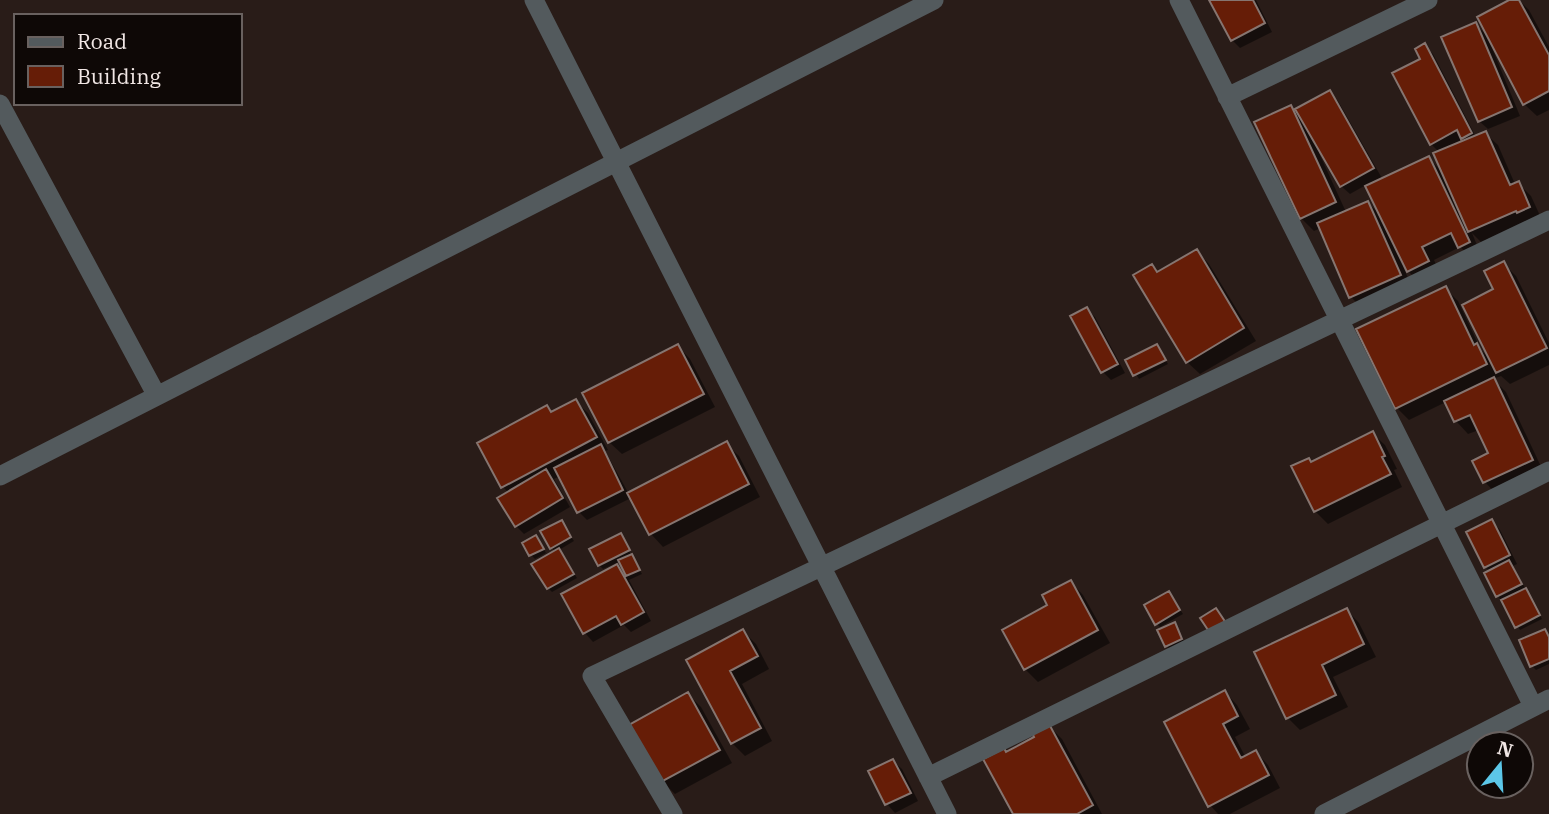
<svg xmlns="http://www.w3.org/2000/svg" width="1549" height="814" font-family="'IBM Plex Serif',serif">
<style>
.shadow{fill:#0007;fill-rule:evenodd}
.building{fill:#661d07;stroke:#867570;stroke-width:2}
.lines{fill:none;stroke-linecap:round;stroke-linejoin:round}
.minor{stroke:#535a5d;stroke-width:19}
</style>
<rect width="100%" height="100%" fill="#291c18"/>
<!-- shadow -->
<path class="shadow" d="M1211,0H1256L1272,32L1240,48L1232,40Z
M1513,0H1519L1529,10L1549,47V110L1537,116L1524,104Z
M1476,24L1487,36L1520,116L1488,129L1479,121Z
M1425,46L1433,54L1476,137L1485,133L1498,145L1515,184L1518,183L1531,196L1542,220L1482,243L1472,233L1481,255L1473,259L1460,247L1434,260L1441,274L1421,284L1403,266L1412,288L1363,309L1351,297L1321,228L1314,231L1301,218L1291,107L1295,111L1329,92L1338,101L1383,180L1429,158L1443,173L1440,153L1431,144L1422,59ZM1321,151L1341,186L1350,194L1366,185L1381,215L1368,203L1346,212L1319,153Z
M1197,251L1209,264L1256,341L1200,374L1187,362L1152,266L1159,273Z
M1504,264L1516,276L1549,343V365L1510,384L1501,376L1493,379L1506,392L1544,473L1497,495L1485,482L1475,462L1490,454L1479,430L1468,434L1456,421L1446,402L1409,420L1397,408L1445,288L1458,301L1481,350L1490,359L1496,290Z
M1086,309L1095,317L1125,373L1111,380L1103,372Z
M678,346L690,359L715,407L622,454L609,442Z
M1157,346L1168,364L1139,379L1128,361Z
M575,401L588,413L608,450L605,451L629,494L726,444L739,456L760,497L663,547L651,534L631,498L587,520L579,512L560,476L554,479L570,507L524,534L516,526L509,493L503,487L479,444L552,413Z
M1372,433L1385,445L1397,469L1394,470L1402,487L1328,524L1315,511L1312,463Z
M1492,521L1500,530L1517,564L1513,566L1542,619L1520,630L1498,596L1490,571L1485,567Z
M561,522L574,541L559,550L577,578L552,592L548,588L556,552L552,548Z
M620,535L642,574L629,580L651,621L631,632L624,625L593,642L585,633L564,595L617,566L628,576L621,561L603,569L599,565Z
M536,537L546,553L535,559L531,555Z
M1071,582L1083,595L1110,643L1038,682L1025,669Z
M1169,593L1183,614L1160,627L1157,624Z
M1347,610L1359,623L1376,657L1333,677L1348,707L1300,730L1288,718Z
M1174,624L1185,643L1170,649L1166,646Z
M743,631L756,644L769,669L742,684L772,741L745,756L732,743L688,660Z
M1545,631L1549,635V664L1536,670L1532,666Z
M1225,692L1237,705L1250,729L1235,737L1246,758L1256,752L1268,765L1280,788L1230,814H1218L1210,805Z
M688,694L701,707L732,763L675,794L662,781Z
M1049,726L1062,739L1102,814H1015L1007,753L1037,738Z
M893,761L902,769L918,801L895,813L887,804L870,772Z"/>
<!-- building -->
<path class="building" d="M1209,0H1253L1265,23L1231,41Z
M1509,0H1519L1549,55V91L1523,105L1477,17Z
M1476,22L1512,107L1478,122L1441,37Z
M1425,43L1472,133L1461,139L1457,130L1430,145L1392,73L1420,59L1415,49Z
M1330,90L1374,168L1340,187L1295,109Z
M1291,105L1336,202L1300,219L1254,122Z
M1486,131L1510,185L1519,181L1530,207L1517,213L1516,211L1468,232L1433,153Z
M1429,156L1470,242L1458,248L1451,233L1422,247L1429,261L1407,272L1365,186Z
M1368,201L1401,275L1349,298L1317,223Z
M1197,249L1244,328L1186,363L1133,275L1152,264L1157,272Z
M1504,261L1547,348L1496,373L1462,305L1493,289L1484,271Z
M1446,286L1474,345L1477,343L1487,364L1395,409L1356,329Z
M1087,307L1118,364L1101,373L1070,316Z
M678,344L704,394L608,443L582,393Z
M1157,344L1166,360L1133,376L1125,360Z
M1494,377L1533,460L1483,483L1472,461L1488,453L1470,415L1454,422L1444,401Z
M576,399L597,437L501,488L477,443L547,405L551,412Z
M1373,431L1385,456L1382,457L1391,474L1314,512L1291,466L1309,458L1311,462Z
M727,441L749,484L649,535L627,493Z
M601,444L623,490L577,513L554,468Z
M546,469L563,498L515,527L497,498Z
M1492,519L1510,555L1484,568L1466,532Z
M562,520L571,537L550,549L540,531Z
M621,533L630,550L598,566L589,549Z
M536,535L544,549L529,556L522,543Z
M559,548L574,574L547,589L531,564Z
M632,554L640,570L626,576L618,560Z
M1509,560L1522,584L1496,597L1484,573Z
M617,564L644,612L621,625L616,616L583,634L561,594Z
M1071,580L1098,630L1024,670L1002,630L1047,605L1042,595Z
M1526,588L1540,615L1515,628L1501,600Z
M1169,591L1180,610L1155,625L1144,605Z
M1216,608L1226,623L1210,633L1200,618Z
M1347,608L1364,644L1322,665L1336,695L1286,719L1254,652Z
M1175,622L1182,639L1165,647L1157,630Z
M743,629L758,656L730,671L761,728L731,744L686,660Z
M1545,629L1549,637V659L1530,667L1519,640Z
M1225,690L1238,716L1223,724L1241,758L1256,750L1269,775L1208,807L1164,722Z
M688,692L720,750L661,782L629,725Z
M1049,724L1093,805L1077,814H1013L983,759L1004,748L1006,752L1034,737L1032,733Z
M893,759L911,793L885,805L868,771Z"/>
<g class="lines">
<!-- minor -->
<path class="minor" d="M534,0L947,814
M1179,0L1533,706
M1227,97L1428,0
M0,104L157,396
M0,476L934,0
M928,777L1549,471
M673,814L592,676L1549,220
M1324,814L1549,699"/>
</g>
<!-- legend -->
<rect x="14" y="14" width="228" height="91" fill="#0e0806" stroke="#69615f" stroke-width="2"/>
<rect x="28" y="37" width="35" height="10" fill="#535a5d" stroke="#69615f" stroke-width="2"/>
<text x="77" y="49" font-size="21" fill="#f1e7e5">Road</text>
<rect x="28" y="66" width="35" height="21" fill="#661d07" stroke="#69615f" stroke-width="2"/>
<text x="77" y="84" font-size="21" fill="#f1e7e5">Building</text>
<!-- north arrow -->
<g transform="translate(1500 765) rotate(18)"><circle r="33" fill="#0e0806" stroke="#69615f" stroke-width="2"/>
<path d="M0-5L12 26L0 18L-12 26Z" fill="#5cc7e8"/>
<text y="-10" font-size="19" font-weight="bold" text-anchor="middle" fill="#f1e7e5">N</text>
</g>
</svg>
